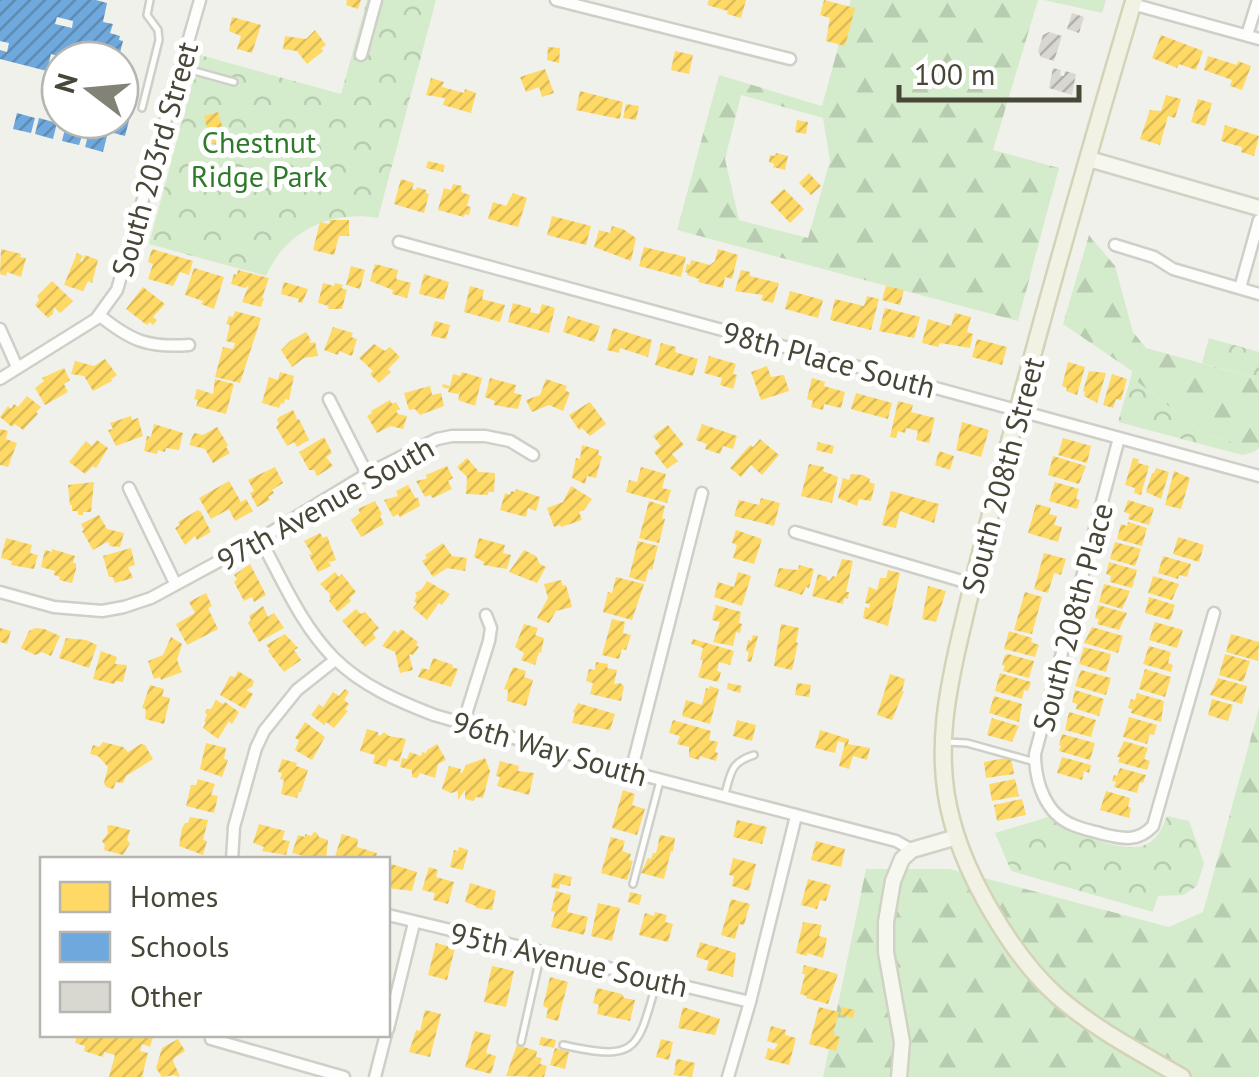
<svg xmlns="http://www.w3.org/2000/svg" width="1259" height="1077" font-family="'PT Sans',sans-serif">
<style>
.forest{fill:url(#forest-firs);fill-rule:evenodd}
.park{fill:url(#park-crowns)}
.homes{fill:url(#homes-hatch)}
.schools{fill:url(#schools-hatch);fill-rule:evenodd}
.building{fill:url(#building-hatch)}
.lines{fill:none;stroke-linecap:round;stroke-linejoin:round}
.lane-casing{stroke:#cfcfc9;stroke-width:10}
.street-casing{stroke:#cfcfc9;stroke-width:15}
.secondary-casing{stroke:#d1d2c4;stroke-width:19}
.primary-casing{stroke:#d3d3b8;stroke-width:20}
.lane{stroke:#fdfdfc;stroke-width:5}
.street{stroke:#fdfdfc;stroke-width:10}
.secondary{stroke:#f6f7ef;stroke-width:14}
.primary{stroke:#f1f1e4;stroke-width:15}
.labels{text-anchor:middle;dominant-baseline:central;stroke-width:10;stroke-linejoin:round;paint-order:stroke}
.park-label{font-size:30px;fill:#2e7a2a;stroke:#fff}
.street-label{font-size:30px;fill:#484737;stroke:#fff}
</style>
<defs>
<pattern id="forest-firs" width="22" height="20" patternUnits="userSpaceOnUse" patternTransform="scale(2.5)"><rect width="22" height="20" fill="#d5eccc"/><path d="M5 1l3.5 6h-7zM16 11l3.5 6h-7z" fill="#b8ccb0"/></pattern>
<pattern id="park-crowns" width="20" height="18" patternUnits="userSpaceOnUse" patternTransform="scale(2.5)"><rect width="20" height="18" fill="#d5eccc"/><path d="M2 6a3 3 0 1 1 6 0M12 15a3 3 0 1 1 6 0" fill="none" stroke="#b8ccb0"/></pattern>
<pattern id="homes-hatch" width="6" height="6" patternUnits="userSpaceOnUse" patternTransform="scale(2.5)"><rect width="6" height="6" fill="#ffd966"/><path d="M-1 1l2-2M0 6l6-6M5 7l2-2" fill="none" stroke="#dcbc59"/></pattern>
<pattern id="schools-hatch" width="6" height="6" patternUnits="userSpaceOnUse" patternTransform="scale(2.5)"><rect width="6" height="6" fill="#6fa8dc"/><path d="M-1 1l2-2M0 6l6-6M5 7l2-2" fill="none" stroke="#5d8bb3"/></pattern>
<pattern id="building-hatch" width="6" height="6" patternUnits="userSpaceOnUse" patternTransform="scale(2.5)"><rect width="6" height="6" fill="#d8d8d1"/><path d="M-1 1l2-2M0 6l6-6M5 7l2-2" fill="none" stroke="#b1b1aa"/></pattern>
</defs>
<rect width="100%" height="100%" fill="#f1f1eb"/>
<!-- forest -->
<path class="forest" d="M851,0H1038L993,150L1059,168L1018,321L677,230L719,75L822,106ZM741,95L823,118L830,161L808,238L739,220L725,159Z
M1044,0H1106L1102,13Z
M1089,235L1115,266L1133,332L1146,348L1259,379V448L1254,452L1242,455L1238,444L1203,433L1131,377L1132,371L1063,324Z
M1259,708V1077H823L866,869H950L1169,927L1203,912Z"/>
<!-- park -->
<path class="park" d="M367,0H436L378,218C330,210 286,231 266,276L149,244L200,55L341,94Z
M1209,338L1259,352V379L1202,363Z
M1131,377L1203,433L1238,444L1242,455L1118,422Z
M1051,816C1064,832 1122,852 1142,846C1156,842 1162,829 1167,816L1189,821L1204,863L1197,886L1183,895L1158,896L1153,912L1011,871L995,833Z"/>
<!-- homes -->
<path class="homes" d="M347,0H361L358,9L346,5Z
M709,0H746L741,18L727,14L728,11L707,5Z
M824,0L855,8L845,46L826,41L830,18L820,15Z
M232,17L261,25L252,53L237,49L241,36L229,31Z
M315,30L326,45L321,48L323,51L307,64L297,51L283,49L285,36L306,39Z
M1161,35L1203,51L1196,70L1179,64L1177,68L1152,58Z
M548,47L560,48L559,63L547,60Z
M675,51L693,55L689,74L671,70Z
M1208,56L1237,65L1238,61L1251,66L1242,90L1230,86L1232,80L1204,70Z
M545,69L554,93L542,97L539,87L526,92L520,77Z
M431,78L444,82L442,87L464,93L465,89L476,93L471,113L443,105L445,98L426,95Z
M580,91L623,102L620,119L576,110Z
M1166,95L1181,99L1175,118L1168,116L1160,145L1140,139L1150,110L1161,111Z
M1198,99L1212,103L1205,126L1191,122Z
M626,104L639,106L636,120L623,118Z
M218,112L226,140L211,144L204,116Z
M797,120L808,122L806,134L795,132Z
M1225,125L1259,136L1254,156L1241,152L1242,147L1221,141Z
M776,153L788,156L785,170L773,167L774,164L769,162L770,155L775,156Z
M428,161L445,165L443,172L426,168Z
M809,173L821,186L811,195L799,183Z
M401,179L414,183L412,189L416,190L417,187L426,190V193L429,194L424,213L394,204Z
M453,184L462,186L461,192L470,195L467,206L471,207L469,215L465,214L464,217L438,210L444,188L451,190Z
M784,189L804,209L790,223L770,202Z
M513,193L527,198L518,227L488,219L493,202L506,206Z
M552,216L591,226L586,245L547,235Z
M330,220H349V236H339L334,255L313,250L320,222L329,224Z
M612,226L623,229L636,238L631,261L594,247L599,230L610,233Z
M644,247L686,257L681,277L639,266Z
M1,249L21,254L20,257L26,258L21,277L7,272L6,276L0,274Z
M152,249L193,261L189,275L180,272L173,286L148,279L153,264L148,262Z
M718,249L738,255L732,279L725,277L723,288L698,282L699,279L687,275L688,273L685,272L687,264L690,265L691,260L710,265L715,261Z
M77,253L83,256L80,261L82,262L85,255L98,260L92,283L88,281L83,291L64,285Z
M375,264L398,270L396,279L411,283L407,298L392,294L393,290L370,281Z
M351,266L365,270L360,289L346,285Z
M194,268L224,277L214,309L201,304L203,301L185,295Z
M238,270L269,278L262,298H264L261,307L242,302L249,285L245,288L231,284L234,274L237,275Z
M741,270L750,272V276L779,283L773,303L761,300L763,295L735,291Z
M424,274L449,282L444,300L419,294Z
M52,281L73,301L60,313L54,307L53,314L48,318L35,305L39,300L37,296Z
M284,282L308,289L302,303L298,302L299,299L281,294Z
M323,283L334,286L335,283L343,285L341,288L347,290L342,309H328L329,306L318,303Z
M470,286L484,290L482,299L505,305L500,322L464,312Z
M886,286L904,290L900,305L882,300Z
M143,287L165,304L153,317L157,320L153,325L150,322L147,325L126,309Z
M790,291L823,300L818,318L785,309Z
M867,296L879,299L871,330L830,320L835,299L864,306Z
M513,303L531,308L530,312L539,314L542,304L555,308L549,333L508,322Z
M885,308L920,317L914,338L879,331Z
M235,311L261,318L240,383L215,377L223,347L233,349L235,343L226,341L230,325L226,324L229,316L233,317Z
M955,313L971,317L967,332L973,334L970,348L940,343L938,347L922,343L928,319L951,326Z
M568,316L600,326L594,342L563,332Z
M435,321L450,325L446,339L431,336Z
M333,327L353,333L351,337L357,339L352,356L339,351L338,355L324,350Z
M613,328L652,340L648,357L620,348L619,353L607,350Z
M306,332L311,340L309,343L315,342L318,356L304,358L292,367L281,350L290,341Z
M977,339L1007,347L1002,365L972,357Z
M661,343L676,347L675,352L698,359L693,376L655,365Z
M374,344L385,351L390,347L400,357L388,369L391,372L379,383L370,374L373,371L359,358Z
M709,356L736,364L733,374L737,375L733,389L720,385L722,378L704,373Z
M105,359L117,375L111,379L112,381L93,391L84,376L71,374L75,361L94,366Z
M1068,362L1085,367L1077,395L1066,391L1067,388L1062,386Z
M767,366L771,377L784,375L789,391L761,400L751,372Z
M64,368L70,380L64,384L68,392L45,405L35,388L44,381L42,378Z
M1089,371L1106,373L1097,403L1084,396L1085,392L1083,391Z
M280,372L294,376L289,400L285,399L284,404L281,403L279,408L262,403L269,377L278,380Z
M462,372L482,378L475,406L458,400L460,392L458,394L448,392L449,389L442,387L443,384L450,386L453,374L460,376Z
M1112,374L1127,379L1121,400L1116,399L1113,408L1103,405Z
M490,378L516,385L514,393L522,395L518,409L494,405L495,401L485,397Z
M812,378L825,382L824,386L845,392L841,408L824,404L823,410L811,407L813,401L807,399Z
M215,379L234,384L226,414L196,406L198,400L194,399L197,389L213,394Z
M546,379L567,386L565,390L570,393L563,411L549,405L532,412L526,400L540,395Z
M430,386L432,395L441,393L444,406L420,415L415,409L409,410L404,393Z
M856,393L892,403L888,419L851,409Z
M27,396L41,407L36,412L38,414L23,430L15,424L12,427L0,417L8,406L11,409L14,404L18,407Z
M390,400L392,404L396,402L400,409L396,411L398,414L407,416L403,429L391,426L377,433L367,416L372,413L371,411Z
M898,401L913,405L911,412L935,418L929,443L916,440L918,431L906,428L905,433L898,431L896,438L890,437Z
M590,402L606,424L590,436L582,428L579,430L569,415Z
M293,410L297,418L295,419H299L309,440L297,447L294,442L287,446L276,427L279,424L277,420L279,417Z
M131,416L132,420L138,418L143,436L116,446L108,430L113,429L110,423Z
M962,422L989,430L981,457L956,450Z
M154,424L183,433L179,450L166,448L165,452L158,450L157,454L144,451L147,436L151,437Z
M702,424L737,436L733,449L723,446L720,454L705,449L707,444L696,440Z
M668,425L684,445L672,454L678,461L667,469L654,452L661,446L653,436Z
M217,427L228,445L226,447L230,453L213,463L205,449L189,445L194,433L203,435Z
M0,429L8,431L6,439L17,443L8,467L0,465Z
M324,437L332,453L326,457L333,466L317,476L314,470H309L299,452Z
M1063,438L1091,446L1087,463L1058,455Z
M760,439L779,455L762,475L751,465L741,477L730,468L750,445L753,447Z
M97,440L108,448L96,468L93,466L85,474L69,462L86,441L92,446Z
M818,442L834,446L832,454L816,450Z
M582,445L599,450L598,455L602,456L596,478L587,476L585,484L572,478L576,458L580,459Z
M939,451L954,456L950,470L935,465Z
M1053,456L1086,466L1079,484L1048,475Z
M467,458L479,472L495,473L494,492H488V495L466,494L467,477L457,467Z
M1133,458L1139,459L1138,463L1149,466L1141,495L1134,493L1135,488L1125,485Z
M809,464L824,467L823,471L838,477L832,503L801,496Z
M447,466L453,478L448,481L452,489L433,498L430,495L425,497L416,481L425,479L427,478L426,475Z
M275,467L283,483L272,490L274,493L268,497L270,500L257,507L250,493L254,491L248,480Z
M641,467L666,474L662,488L671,490L667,503L626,492L629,480L637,482Z
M1156,468L1169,472L1161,499L1146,492L1152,473H1154Z
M1174,471L1190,478L1181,509L1165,505Z
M851,474L863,475L870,479L869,482L875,484L871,501L859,499L857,506L838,498L843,478L849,480Z
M229,481L241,502L246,499L253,511L235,521L229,509L211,519L199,498Z
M94,482L91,512H83V515H78V511H72V505H70L68,485Z
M1055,482L1079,489L1076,499L1080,500L1077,509L1049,501Z
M408,485L416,499L418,497L420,506L400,517L398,514L393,517L384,500L398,496L396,491Z
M571,486L592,499L584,510L579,512L582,520L561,527L560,525L554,527L547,508L563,502Z
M516,489L540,497L536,511L528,508L526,517L500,510L505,493L510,495L511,491L515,492Z
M891,491L939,504L934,523L900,511L896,528L882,525Z
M761,498L780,503L774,526L734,516L739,500L759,505Z
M1128,500L1154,508L1149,525L1128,519L1130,514L1124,512Z
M375,501L382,514L380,516L384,524L361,537L351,520L360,513L358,509Z
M649,501L665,506L662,518L665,519L659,543L639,538Z
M1036,504L1051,508L1049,514L1057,516L1054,525L1062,527L1058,542L1028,533Z
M198,510L201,512L211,532L197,540L195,536L185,545L175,528L180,525L178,522Z
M99,515L107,529L124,533L120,547L109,546L110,543L107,542L93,550L82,531L84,530L81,524Z
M1128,522L1147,528L1142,546L1117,539L1121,524L1127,526Z
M736,530L762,539L754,564L733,558L737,545L732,543Z
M320,533L323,538L327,536L336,560L331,562L328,561L331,566L318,572L309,555L312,554L304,541Z
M1178,537L1204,545L1199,562L1173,554Z
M6,538L32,545L30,553L38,555L34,569L11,565L12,561L1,558Z
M479,538L505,545L503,553L511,555L507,569L483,565L484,562L474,557Z
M638,541L658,546L652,570L649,569L645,582L629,577Z
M1115,542L1141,549L1135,566L1110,559Z
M443,543L452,556L467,558L465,571L447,568L433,577L422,561L427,558L425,555Z
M131,548L135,565L128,567L133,578L115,583L113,577H109L103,556Z
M52,549L75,556L73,563H76V569L72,583L59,580L60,577L54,575L55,571L41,567L45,550L52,552Z
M524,550L536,556L540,564L546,567L537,583L509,572Z
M1044,553L1066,559L1061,575L1054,573L1048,593L1034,589Z
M1163,556L1191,564L1187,577L1179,575L1178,579L1158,573Z
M842,559L853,561L846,592H849L848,599L844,598L843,604L812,596L818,574L827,577V580L829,581L833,576L836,577Z
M1109,562L1137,570L1132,588L1110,582L1111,576L1106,574Z
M250,564L266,595L254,602L252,597L244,601L234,582L237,579L234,575Z
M799,565L814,569L809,588L806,587L802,595L774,586L779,568L798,570Z
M888,570L900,573L888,626L863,618L865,607L869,608L870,604L865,603L869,587L877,590L880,578H886Z
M335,572L339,577L342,574L356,592L349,598L351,601L338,612L329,601L331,599L329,596L330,594L320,584Z
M738,572L751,576L742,606L714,597L718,582L734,587Z
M1153,576L1179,584L1172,600L1148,593Z
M616,577L644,584L632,620L603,612L608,592L612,593Z
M561,580L563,586L566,585L572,607L556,611L549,623L543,621L537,618L548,598L544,584Z
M427,581L450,594L442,605L439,603L427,620L413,608L417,603L414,601L417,596L415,593L422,589Z
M1104,584L1130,591L1122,609L1099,602Z
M928,586L946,591L936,622L922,619Z
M1025,592L1042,597L1032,634L1014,630Z
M206,593L212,606L208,608L218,629L187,645L176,624L195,613L189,602Z
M1149,597L1175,605L1170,620L1145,613Z
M716,605L741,612L739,623L742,624L740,633L736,632L733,646L713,642L720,622L712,620Z
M1098,605L1127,613L1119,630L1097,624L1099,619L1095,618Z
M263,606L268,617L274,613L284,628L259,642L248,623L251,620L249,616Z
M356,609L361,614L365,612L379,628L373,633L376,638L365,647L342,621Z
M612,619L625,622L623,633L631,635L626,650L622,649L619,659L602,655Z
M1155,622L1183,630L1177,648L1149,640Z
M524,624L538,628L535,635L544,638L541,653L539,652L535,665L521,660L524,653L515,647Z
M781,624L799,628L796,642L798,643L792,670L774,666Z
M1092,627L1123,636L1118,653L1084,643Z
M0,628L11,631L7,644L0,642Z
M36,628L44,629L60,636L51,656L42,652L35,655L21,648L29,631Z
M401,629L418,642L416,645L419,647L413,655L409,654L413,670L400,673L395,652L382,646L394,630L398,633Z
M1009,631L1032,638L1031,642L1039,645L1035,657L1004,649Z
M285,634L298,648L294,650L301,660L284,672L268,651L270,649L266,645Z
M1231,634L1259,642L1258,661L1226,652Z
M753,635L758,636L751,662L747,661L749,652L746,651L748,640L751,641Z
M171,637L182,644L177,660L182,672L161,680L160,677L154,679L148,661L163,655Z
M66,638L86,640L97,645L89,668L59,658Z
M693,639L734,651L730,665L719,662L717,671L721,672L718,682L698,677L703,660H700L703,648L691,644Z
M1149,646L1171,652L1168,663L1173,665L1171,672L1143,664Z
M1084,647L1111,654L1106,672L1079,664Z
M101,651L117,657L115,664L127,665L123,682L116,681L114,684L93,679Z
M1008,654L1034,661L1029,678L1003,671L1005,666L1002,665L1005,655Z
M1225,654L1250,661L1243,682L1219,675Z
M433,658L453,665L452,667L458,669L451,687L418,677L422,668L429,670Z
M596,662L608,664L607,668L617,670L614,684L620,683L624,686L621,701L590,694L593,683L586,681L589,669L595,670Z
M513,667L526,671L524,677L533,680L526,706L507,701L508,690L504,689Z
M1145,669L1171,677L1165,697L1139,689Z
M1081,670L1111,678L1106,695L1075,686Z
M238,671L254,681L252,687L246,690L253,694L245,709L220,695L230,676L235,677Z
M1000,673L1031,682L1028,691L1024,690L1022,699L995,691Z
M890,674L905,679L902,691H904L892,720L877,715Z
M1218,678L1247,686L1242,704L1210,695Z
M728,683L742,686L740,693L727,689Z
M797,683L811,685L809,697L795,695Z
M150,685L164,689L162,696L170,698L164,724L145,719L146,709L142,708Z
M710,686L719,689L710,724L682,716L686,700L702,705L706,688L709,689Z
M345,689L349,692L344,700L349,704L345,709L348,711L334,728L326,722L324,725L311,715L319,704L323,707L333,692L339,696Z
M1075,690L1104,699L1099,716L1076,709L1077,704L1072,702Z
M1137,693L1164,701L1161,722L1131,713L1132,709L1128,708L1131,699L1135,700Z
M994,696L1022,704L1019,722L989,713Z
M1212,699L1233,705L1228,721L1208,715Z
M216,700L223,704L225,702L239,712L232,724L229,721L218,739L203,728L206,722L204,721L207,715L205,712L207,709H211Z
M578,703L615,714L610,730L572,723L575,713L573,712Z
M1069,712L1096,720L1091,737L1065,730Z
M1129,717L1157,725L1154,735L1150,734L1147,744L1123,737Z
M992,718L1019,726L1012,742L987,735Z
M673,720L711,731L709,740L718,742L715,752L718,753L716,761L700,756L699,760L689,757V747L677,744L680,736L669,733Z
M737,720L756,725L752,741L733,736Z
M305,722L325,737L312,760L295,750L299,740L295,738Z
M367,729L378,732V735L380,736L384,732L389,736L406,739L399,762L389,759L386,767L373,763L375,755L360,751Z
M820,730L849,739L848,744L870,748L867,760L853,756L849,769L839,766L845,743L838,741L835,753L815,748Z
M1062,734L1095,743L1090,760L1059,751L1061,746L1059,745Z
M1124,741L1148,748L1144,759L1150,761L1147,770L1118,762L1120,757H1117Z
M103,742L123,747L128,752L141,744L145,745L153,759L126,776L123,783L116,782L113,789L106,787L104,783L108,767L98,756L90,754L93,745L99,747Z
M206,743L226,748L224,759L228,760L222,777L200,769Z
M437,744L446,760L438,764L435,778L420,773L417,778L412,777V770L400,767L402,758L407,759L410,752L421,756L422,752L426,753L427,750Z
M1011,757L1014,774L986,778L984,762Z
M1062,757L1091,765L1089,773L1084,771L1082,780L1057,773Z
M485,758L490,771L483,798L476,797L473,801L465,799V790L458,800V791L451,793L442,789L449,766L461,769L460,772L462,773L466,765Z
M282,759L297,763L296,766L308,770L301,792H299L297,798L281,794L284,780L280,779L282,773L278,772Z
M500,761L519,766L518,771L534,773L529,795L497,786L500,777L496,776Z
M1120,768L1146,775L1143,783L1140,782L1137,793L1114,787L1116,782L1112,781L1114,775L1117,776Z
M198,779L215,784L211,795L218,796L214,813L186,806L191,785H196Z
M1015,779L1019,796L992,801L989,784Z
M623,790L635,794L632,805L645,809L637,835L612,828Z
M1106,791L1130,798L1128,807L1131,808L1129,818L1100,810Z
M1022,799L1026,815L997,821L994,805Z
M190,817L208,820L203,840L207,841L203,855L179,846L182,828L185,823H188Z
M737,820L767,827L762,844L733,837Z
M259,824L285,831L282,840L290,841L286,855L262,851L264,847L253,843Z
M111,825L130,830L127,840L130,843L123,855L104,850L105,845L102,841L108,833L107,826Z
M314,832L317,833L319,837L328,840L326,860H311L312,858L292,853L298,835L305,837V834L311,836Z
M342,834L358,839L357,847L377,853L375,860H334Z
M660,835L675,838L673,852L671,851L664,879L641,873L648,858L651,859L653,853H656Z
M611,837L625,841L622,851L631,854L629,860L633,861L627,880L601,873Z
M816,841L845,849L841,867L811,860Z
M459,847L468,850L463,870L450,867L454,850L458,851Z
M733,858L756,864L749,891L732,886L734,876L729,875Z
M388,863L417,872L412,891L388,888Z
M429,867L438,870L436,877L454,882L448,904L433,900L435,893L422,890Z
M554,873L572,877L570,886L560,884L559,889L551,887Z
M808,879L831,885L826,901L820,900L817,909L801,905Z
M470,883L496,891L492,910L476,908V906L465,902Z
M556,891L571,895L567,912L588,917L584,935L551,927L555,912L551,911Z
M630,892L642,895L639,905L628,902Z
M731,899L750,904L744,925L739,924L735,939L721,935Z
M598,903L620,908L612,941L591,936Z
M655,912L667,915L665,922L673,924L668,942L639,935L645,913L654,916Z
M803,922L822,925L819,936L827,938L823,958L807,953V956L796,953Z
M700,942L736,953L733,977L706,970L709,961L696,957Z
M436,943L455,948L447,980L428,975Z
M804,965L838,974L828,1004L806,998L807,996L800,994L805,974H802Z
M492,966L514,971L506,1007L484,1002Z
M550,977L568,982L558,1021L546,1018L548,1008L543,1006Z
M597,988L622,994L624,998L635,1000L630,1021L597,1014L599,1005L593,1003Z
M683,1007L720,1019L715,1035L678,1028Z
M819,1007L839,1012L834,1030V1035L840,1037L836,1051L809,1044Z
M842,1007L855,1010L853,1018L840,1015Z
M425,1010L441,1014L430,1057L409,1052L416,1030L420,1031Z
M771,1026L786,1030L785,1035L796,1038L789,1065L765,1059L768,1048L774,1050L778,1044L767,1041Z
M475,1031L491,1035L486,1053L496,1056L491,1074L465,1067Z
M77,1034H154L150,1047L142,1044L140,1051L148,1053L142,1077H109L115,1055L104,1052L103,1057L84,1051L85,1046L75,1043Z
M541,1037L556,1040L554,1048L539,1045Z
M178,1039L185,1051L174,1058L173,1061L180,1077L174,1075L162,1077L156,1068L162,1048Z
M661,1039L673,1042L669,1060L656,1057Z
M517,1045L537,1051L536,1057L542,1058L540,1064L547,1066L544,1077L506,1076Z
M555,1048L569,1052L565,1069L550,1065Z
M678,1059L695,1063L692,1077L674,1075L676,1060Z"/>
<!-- schools -->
<path class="schools" d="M0,0H96L107,3L103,22L113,24L110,33L120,36L119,40L123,41L118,60H71L51,54L47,71L0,59V50L7,52L9,43L0,41ZM57,17L73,21L72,28L55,24Z
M120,98L134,102L125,136L110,132L113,120H120Z
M17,113L35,118L31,133L13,129Z
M39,118L57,123L53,139L35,134Z
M66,125L84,130L79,145L62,141Z
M89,132L107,136L103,152L85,147Z"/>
<!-- building -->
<path class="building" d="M1072,13L1084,17L1079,33L1067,29Z
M1049,32L1062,36L1054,61L1041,57L1038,51L1043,35Z
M1053,68L1061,70L1060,75L1064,76L1065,71L1076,74L1072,95L1049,88Z"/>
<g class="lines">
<defs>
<path id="lane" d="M180,67L234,82
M142,108L159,40L158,30L147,15L150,0
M946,742L967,743L1035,762
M725,794C731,772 731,762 754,755
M633,884L660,781
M521,1042L541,953
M563,1045C639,1062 637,1050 657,981"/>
<path id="street" d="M556,0L790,59
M1132,4L1259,39
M1247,35L1258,0
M361,55L376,0
M399,242L1259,476
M1115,245L1154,257L1173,269L1259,294
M1240,288L1259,220
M99,315C131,341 148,348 189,345
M0,329L17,367
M0,379L96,319L117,290L200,0
M329,399L367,474
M1119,438L1035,754C1035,781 1045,814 1073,825C1082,829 1093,831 1103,834C1123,839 1138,842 1153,826L1214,613
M129,488L175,583
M795,532L972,584
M260,539C282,579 301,625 334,658C362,686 398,701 434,715L631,772L896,841L912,850
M0,592L54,607L102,611L124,607L151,598L260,539L367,474L437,439L452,436H485L510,441L533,455
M463,724L489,641L491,628L486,615
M631,772L702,493
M232,860L234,827L256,748L264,731L297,690L335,660
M388,915L750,1002
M388,1029L414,923
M211,1039L344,1077
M375,1077L386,1034
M728,1077L750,1002L796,816"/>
<path id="secondary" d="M1089,159L1259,208
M899,1077L902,1042L886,952V922L893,881L902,859L912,850L957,837"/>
<path id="primary" d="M1134,0C1088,155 1044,310 1003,466C990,517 976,568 964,620C948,686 933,753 952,821C967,878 1012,955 1056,995C1093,1028 1139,1052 1182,1077"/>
</defs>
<!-- lane casing -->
<use href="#lane" class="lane-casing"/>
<!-- street casing -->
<use href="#street" class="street-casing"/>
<!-- secondary casing -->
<use href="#secondary" class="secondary-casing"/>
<!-- primary casing -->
<use href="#primary" class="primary-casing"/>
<!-- lane -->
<use href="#lane" class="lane"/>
<!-- street -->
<use href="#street" class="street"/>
<!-- secondary -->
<use href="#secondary" class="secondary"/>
<!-- primary -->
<use href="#primary" class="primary"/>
</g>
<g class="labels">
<!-- park labels -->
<g class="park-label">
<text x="259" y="141">Chestnut<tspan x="259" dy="34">Ridge Park</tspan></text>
</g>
<!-- street labels -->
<g class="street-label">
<text transform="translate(154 159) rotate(-74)">South 203rd Street</text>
<text transform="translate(829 359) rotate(15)">98th Place South</text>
<text transform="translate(1002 475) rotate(-75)">South 208th Street</text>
<text transform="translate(325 503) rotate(-29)">97th Avenue South</text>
<text transform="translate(1072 617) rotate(-75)">South 208th Place</text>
<text transform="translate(550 748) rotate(16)">96th Way South</text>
<text transform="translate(569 959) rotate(13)">95th Avenue South</text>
</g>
</g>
<!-- legend -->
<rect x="40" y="857" width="350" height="180" fill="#ffffff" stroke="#b6b5af" stroke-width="2.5"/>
<rect x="60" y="882" width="50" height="30" fill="#ffd966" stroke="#b6b5af" stroke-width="2.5"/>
<text x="130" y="907" font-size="30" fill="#484737">Homes</text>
<rect x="60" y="932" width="50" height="30" fill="#6fa8dc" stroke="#b6b5af" stroke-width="2.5"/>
<text x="130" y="957" font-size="30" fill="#484737">Schools</text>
<rect x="60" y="982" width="50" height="30" fill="#d8d8d1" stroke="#b6b5af" stroke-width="2.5"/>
<text x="130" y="1007" font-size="30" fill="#484737">Other</text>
<!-- north arrow -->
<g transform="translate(90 90) rotate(286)"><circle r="48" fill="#ffffff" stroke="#b6b5af" stroke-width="2.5"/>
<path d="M0-8L18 38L0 25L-18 38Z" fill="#838276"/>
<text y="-15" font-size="28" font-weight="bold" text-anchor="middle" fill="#484737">N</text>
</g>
<!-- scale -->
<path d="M899 85v15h180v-15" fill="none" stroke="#484737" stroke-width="5"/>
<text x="914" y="85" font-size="30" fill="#484737" stroke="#ffffff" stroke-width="8" paint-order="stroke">100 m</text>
</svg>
